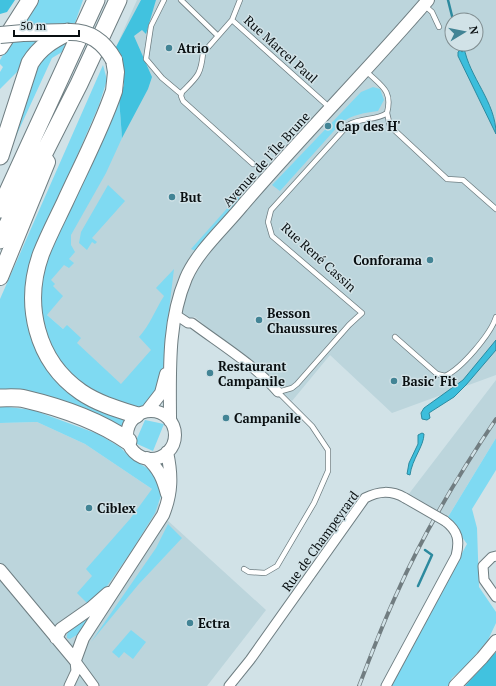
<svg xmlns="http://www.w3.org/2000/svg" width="496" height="686" font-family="'PT Serif',serif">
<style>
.built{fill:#bcd5dc;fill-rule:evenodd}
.green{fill:#7fdaf2}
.forest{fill:#41c2df}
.water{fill:#3cbedc;stroke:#2d8a9f}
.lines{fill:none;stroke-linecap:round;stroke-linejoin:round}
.stream{stroke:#2d8a9f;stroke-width:2.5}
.service-casing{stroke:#6f7e82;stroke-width:6}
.minor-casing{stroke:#6f7e82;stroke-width:11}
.tertiary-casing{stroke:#6f7e82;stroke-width:14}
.trunk-casing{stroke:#6f7e82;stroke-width:18}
.motorway-casing{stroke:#6f7e82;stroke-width:19}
.service{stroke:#fff;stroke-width:4.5}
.minor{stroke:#fff;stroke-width:9}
.tertiary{stroke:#fff;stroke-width:12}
.trunk{stroke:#fff;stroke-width:16}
.motorway{stroke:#fff;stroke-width:17}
.rail-casing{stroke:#717d81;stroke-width:4}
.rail{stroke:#d1e2e7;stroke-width:2.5;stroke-dasharray:8;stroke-linecap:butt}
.minor-bridge-casing{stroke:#6f7e82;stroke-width:11;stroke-linecap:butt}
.trunk-bridge-casing{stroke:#6f7e82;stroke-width:18;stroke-linecap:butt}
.minor-bridge{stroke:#fff;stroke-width:9}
.trunk-bridge{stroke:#fff;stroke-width:16}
.poi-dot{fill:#428495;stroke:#d1e2e7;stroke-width:1.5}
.labels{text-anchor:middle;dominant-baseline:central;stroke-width:3;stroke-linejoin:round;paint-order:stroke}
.poi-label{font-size:13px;font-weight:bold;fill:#090f11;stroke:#d1e2e7;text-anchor:start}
.street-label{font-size:13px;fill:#090f11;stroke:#d1e2e7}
</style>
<rect width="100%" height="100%" fill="#d1e2e7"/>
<!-- built -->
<path class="built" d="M137,0H496V375L392,413L330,355L292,401L195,317L149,326L152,350L121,385L76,343L80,338L67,326L63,329L47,315L51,267L152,77L116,47ZM452,20H476V44H452Z
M496,380V438L448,517L408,495Z
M37,422L85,444L152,489L166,519L266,610L207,686H0V423Z"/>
<!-- green -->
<path class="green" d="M38,0H83L75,23L21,25Z
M39,38L27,54L17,72L0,89V72L3,67L0,64V60L12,40Z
M67,40L62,52L52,58L5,160L38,58Z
M103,65L107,80L99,105L45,230L27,294L28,324L30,334L50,371L127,418L121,432L0,395V299Z
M373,87L380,89L384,100L378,111C364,113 354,114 341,123L280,191L272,185L361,92Z
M119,98L122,138L106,173L71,235V245L75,252L69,259L74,263L69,268L64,265L51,280L55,284L53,286L63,296L47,315L63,329L67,325L81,338L77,343L121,384L151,350L139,337C150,325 155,310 164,296L156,288L174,269L164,351V364L161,378L151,400L141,408H127L75,382L63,369L40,328L38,300L42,266Z
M108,185L125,201L92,238L97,242L95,244L92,242L87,250L79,243L81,232Z
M239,195V200L196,251L191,249Z
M0,406L33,410L98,434L120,447L132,459L147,468L157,477L162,493L155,513L131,552L107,586L88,604L77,593L92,576L86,569L130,519L152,489L85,444L37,422L0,423Z
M145,420L164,424L153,451L135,443Z
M496,438V470L472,509L477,528L479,587L496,612V623L488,640L466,666L452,678L448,686H391L394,678L467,544L448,517Z
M168,524L182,538L138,585L91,642L156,548Z
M98,609L80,633L70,639L67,638C66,625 88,615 98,609Z
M131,630L146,642L133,659L124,652L119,658L112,652Z"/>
<!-- forest -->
<path class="forest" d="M0,0H15L7,12L0,14Z
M141,0H156L146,34L142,30L134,36L152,77L148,89L122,138L119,98L124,85V71L116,47Z
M496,652V686H465Z"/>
<!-- water -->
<path class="water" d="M464,47C469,77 496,102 496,134L458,56V52Z
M496,340V350L466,385L454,397L432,411L429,413L430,418L427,420L422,419L421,413L424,408L463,380Z
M422,433L424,434C424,446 412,459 410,475L407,474L409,463L418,444V435Z"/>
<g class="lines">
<!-- stream -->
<path class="stream" d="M448,0L453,20
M459,44L462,51
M418,586L432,555L425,550"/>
<defs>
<path id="service" d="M164,0L151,26L146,59L162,78L181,94
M181,0L218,36
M240,0L232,20L329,107
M424,5L432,12L439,27
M232,20L203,53C201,75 197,77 182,92L181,96L183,101L253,164
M387,113L390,126L447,179L463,180L496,209
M395,337L437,374L445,376C461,369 491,334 496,317
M244,569L249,572L265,573L277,566L314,503L328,471V450L312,426L278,392L292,388L297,384L349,325L362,313L272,236L268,222L271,210L348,125C362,117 376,121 387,113C393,90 381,86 366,71"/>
<path id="minor" d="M176,315L188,323H192C220,344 256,366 278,392
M496,556L492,557L483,566L484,580L496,597
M75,660L94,686
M69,686L76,671L75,661
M229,686L250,660L365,498C379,491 391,490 405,498
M386,686L456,556C460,540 458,531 445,521"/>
<path id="tertiary" d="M147,411L161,393L166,374
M127 435a24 24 0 1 1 48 0a24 24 0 1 1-48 0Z
M170,421C170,373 167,323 186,278C197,252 224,228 242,206C302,136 368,70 428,0
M147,458C159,469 163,479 167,494
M0,570L75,660L83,638L163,515C172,493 172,475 167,452
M56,638L61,629L91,608L108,593
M455,686L482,658L496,641"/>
<path id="trunk" d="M23,33L68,32
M0,47L30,0
M114,60L116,72L114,91C101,129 82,165 65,202C57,219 48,236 41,254C23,304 36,361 81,392C97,403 117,409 136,415
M0,277L47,162"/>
<path id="motorway" d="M0,156L30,63C40,47 52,40 68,32
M0,209L96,0
M0,240L79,84L118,0
M0,398C8,398 17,397 25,399C59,407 99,421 128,441"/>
</defs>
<!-- service casing -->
<use href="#service" class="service-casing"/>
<!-- minor casing -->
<use href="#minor" class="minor-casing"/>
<!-- tertiary casing -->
<use href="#tertiary" class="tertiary-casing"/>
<!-- trunk casing -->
<use href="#trunk" class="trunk-casing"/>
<!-- motorway casing -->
<use href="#motorway" class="motorway-casing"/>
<!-- service -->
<use href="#service" class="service"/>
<!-- minor -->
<use href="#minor" class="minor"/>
<!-- tertiary -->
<use href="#tertiary" class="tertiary"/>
<!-- trunk -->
<use href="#trunk" class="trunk"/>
<!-- motorway -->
<use href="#motorway" class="motorway"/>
<defs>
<path id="rail" d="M359,686C371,655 383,623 397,593C424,532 459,474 496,419"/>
</defs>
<!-- rail casing -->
<use href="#rail" class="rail-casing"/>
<!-- rail -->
<use href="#rail" class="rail"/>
<defs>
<path id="minor-bridge" d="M405,498L445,521"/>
<path id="trunk-bridge" d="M68,32C90,31 104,42 114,60
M0,35L23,33"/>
</defs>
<!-- minor-bridge casing -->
<use href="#minor-bridge" class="minor-bridge-casing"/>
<!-- trunk-bridge casing -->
<use href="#trunk-bridge" class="trunk-bridge-casing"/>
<!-- minor-bridge -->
<use href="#minor-bridge" class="minor-bridge"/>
<!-- trunk-bridge -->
<use href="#trunk-bridge" class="trunk-bridge"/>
</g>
<!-- markers -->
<g class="poi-dot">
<circle cx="169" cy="48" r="4"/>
<circle cx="328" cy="126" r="4"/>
<circle cx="172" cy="197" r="4"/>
<circle cx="430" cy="260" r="4"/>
<circle cx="259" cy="320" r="4"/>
<circle cx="210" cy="373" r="4"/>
<circle cx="394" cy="381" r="4"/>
<circle cx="226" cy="418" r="4"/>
<circle cx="89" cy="508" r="4"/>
<circle cx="190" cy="623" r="4"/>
</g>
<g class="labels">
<!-- poi labels -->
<g class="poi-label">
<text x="177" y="48">Atrio</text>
<text x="336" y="126">Cap des H'</text>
<text x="180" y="197">But</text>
<text x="422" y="260" text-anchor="end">Conforama</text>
<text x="267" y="313">Besson<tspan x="267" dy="15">Chaussures</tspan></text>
<text x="218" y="366">Restaurant<tspan x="218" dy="15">Campanile</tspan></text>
<text x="402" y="381">Basic' Fit</text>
<text x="234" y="418">Campanile</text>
<text x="97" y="508">Ciblex</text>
<text x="198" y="623">Ectra</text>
</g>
<!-- street labels -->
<g class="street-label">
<text transform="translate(281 49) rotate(42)">Rue Marcel Paul</text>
<text transform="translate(266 159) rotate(-48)">Avenue de l'Île Brune</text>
<text transform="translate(319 257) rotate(42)">Rue René Cassin</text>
<text transform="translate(320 541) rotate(-54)">Rue de Champeyrard</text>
</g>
</g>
<!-- north arrow -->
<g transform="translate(464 32) rotate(80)"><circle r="19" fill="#d1e2e7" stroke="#818e91"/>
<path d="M0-3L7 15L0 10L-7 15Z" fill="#428495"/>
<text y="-6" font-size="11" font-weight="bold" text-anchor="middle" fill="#090f11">N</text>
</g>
<!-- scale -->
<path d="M14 30v6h65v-6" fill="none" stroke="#090f11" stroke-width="2"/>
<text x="20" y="30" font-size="12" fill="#090f11" stroke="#d1e2e7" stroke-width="3" paint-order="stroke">50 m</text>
</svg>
